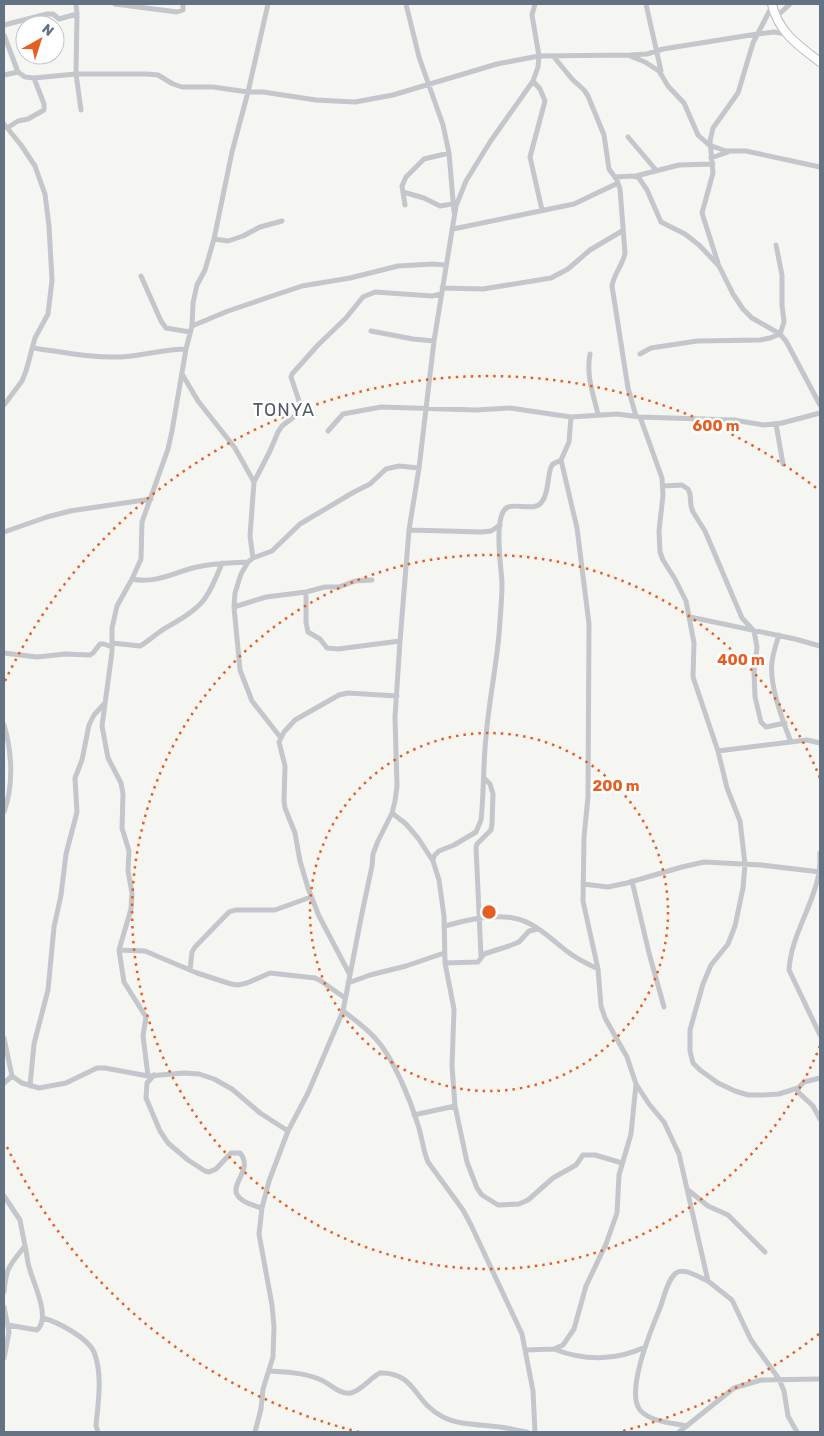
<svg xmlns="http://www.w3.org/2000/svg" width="824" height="1436" font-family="Rubik,sans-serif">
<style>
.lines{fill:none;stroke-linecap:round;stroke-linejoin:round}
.secondary-casing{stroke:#b5babe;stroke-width:10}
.street{stroke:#c3c6ca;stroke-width:5}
.secondary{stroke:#fff;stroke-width:8}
.ring{fill:none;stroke:#e55f22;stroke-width:2.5;stroke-dasharray:2.5 5}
.labels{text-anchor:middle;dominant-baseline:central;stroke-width:5;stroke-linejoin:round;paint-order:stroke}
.quarter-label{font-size:18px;letter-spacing:1px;fill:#525d68;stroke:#fff}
.centre{fill:#e55f22;stroke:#fff;stroke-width:2.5}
.ring-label{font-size:15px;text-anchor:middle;font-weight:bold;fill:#e55f22;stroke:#fff;stroke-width:5;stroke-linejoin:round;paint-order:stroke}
</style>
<rect width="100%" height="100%" fill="#f5f6f2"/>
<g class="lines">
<defs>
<path id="secondary" d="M772,4C778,32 799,46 820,62"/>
</defs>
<!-- secondary casing -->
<use href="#secondary" class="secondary-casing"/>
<!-- street -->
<path class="street" d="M76,4L77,14L76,74L81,110
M115,4L177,12L183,10V4
M406,4L419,57L443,125L449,153L454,212
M646,4L661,71
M776,17L790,4
M4,25L47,14H53L59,19L77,14
M4,35L18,72
M630,56L645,62L659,71L668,86L684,103L698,135L709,145L726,151H746L820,167
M554,57L572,79L584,90L588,96L604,135L609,169L617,180L620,189L625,253C623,265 614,273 612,286L628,388L636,416
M4,75L18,72L25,77L34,78L76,74H147L158,75L173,84L182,87H213L248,92H263L316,100L355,102L393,95L497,64L539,56L630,55L647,54L663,49L757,34L774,32L786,34
M533,81L540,89L545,101L530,157L542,210
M4,124L21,145L35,166L41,183L45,194L49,226L52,280L48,314L35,338L26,371L22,381L4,405
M7,128L18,121L28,119L44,110V104L34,78
M628,137L656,170
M711,158L728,152
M636,176L679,165L713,164
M615,177L633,176L639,178L647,190L661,222L685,234L699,245L719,266L733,294L743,309L752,318L780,334L786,341L820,405
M403,192L424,198L440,206L452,204
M405,205L402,186L406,177L424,159L449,153
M453,229L574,204L618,183
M214,239L228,241L243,236L260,227L282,221
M718,263L702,213L713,173L710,141L713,128L738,93L753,43L772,6
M141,276L161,321L166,328L190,332
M442,288L483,289L551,278L568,269L590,250L622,231
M192,326L228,311L302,286L350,278L398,266L433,264L445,265
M371,331L413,339L434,341
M33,348C62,352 91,358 121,357C143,356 164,349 186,349
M590,354C586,375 593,394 598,414
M640,354L651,348L697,341L760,340L770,338L780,334L784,322L782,305V275L776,245
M182,374L198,401L235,448L254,482
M571,417L569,442L561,460L577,528L589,624L588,797L584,837L583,901L598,969L601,1006L605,1018L627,1057L636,1084L649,1104L664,1122L679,1154L708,1281L732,1300L751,1340L779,1379L784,1391L788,1416L797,1432
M640,417L662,478L663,495L659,531L660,552L663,560L675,579L686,601L694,643L693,677L718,751L727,788L740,821L745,864L743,888L735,926L728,944L711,965L703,984L690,1030V1051L693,1063L700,1070L718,1083L735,1091L748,1095H763L779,1094L798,1088
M776,424L783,464
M328,431L343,414L381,407L476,410L510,408L571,417L617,414L640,417L734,420L764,425L782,423L820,413
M663,486L682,485L688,489L690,494L691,506L693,512L705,531L742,618L754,631L757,647L754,672L755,697L761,722L766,727L785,723
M409,530L482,532L491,531L500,525
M4,532L47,517L70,511L151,499
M253,558L250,536L254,482L270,451L278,432L282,426L295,416L300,404L291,377L292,374L318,345L346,318L363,297L375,292L432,296L441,294
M132,579C157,584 174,572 197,567C214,563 231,563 248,562
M306,592V622L308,632L320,639L327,648L338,649L400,641
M234,607L266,597L306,592L325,587H339L355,581L372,580
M690,617L795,639L820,646
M779,635C776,644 773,653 772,662C769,683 783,722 791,742
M112,643L140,646C150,640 159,631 169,626C203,607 208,599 222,563
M4,653L37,657L65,654L90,655L93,653L100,644H104L112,647
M4,725C12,752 14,785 4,812
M281,738L252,701L240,670L234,607L235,593L241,574L248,562L253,558L272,551L300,524L354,492L370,484L386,469L399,466L419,468
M718,751L807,740L820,743
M392,813L406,824L418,838L433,861L439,880L444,916L445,963L454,1009L452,1066L455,1106L467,1162L477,1188L482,1195L498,1205L519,1204L528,1200L553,1178L576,1165L583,1155H595L622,1163
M820,853C820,860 820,867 819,873C813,907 791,935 789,970L820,1035
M433,861L434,856L439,851L454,845L476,832L481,820C484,793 483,765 486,737C489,698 498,660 500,621C501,608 502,595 502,583C501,565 495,527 503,512C509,499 533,513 541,503C549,494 547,478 551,467L553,464L561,460
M632,881L649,953L664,1007
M583,884L608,887L627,883L682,867L704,862L761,865L820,872
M445,926C466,920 491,914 513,918C534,921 552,940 568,952C577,959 588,964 598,969
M119,950L145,951L197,973L231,984L238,985L247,983L270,973L315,978L321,981L345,998
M481,956L476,847L477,844L491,830L492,824L493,794L490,784L484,778
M445,963L478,962L484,954L509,946L519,942L529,931L538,929
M190,970L192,952L195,947L229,912L235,910H275L311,897
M350,975L319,916L308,888L300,861L295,833L285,808L284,801L285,766L279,742L284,732L295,720L339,695L348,693L397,696
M348,983L370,975L406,966L444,953
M343,1011C354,1019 366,1028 375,1038C393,1057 410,1099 418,1125C422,1137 423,1150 428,1162L463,1210L471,1225L522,1334L533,1391L535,1432
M4,1038L12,1076L22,1083L39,1088L66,1083L97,1068H105L148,1076L184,1073L199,1074L214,1079L232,1089L260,1113L288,1131
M154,1075L147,1083L146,1098L160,1131L168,1143L188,1160L205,1171L209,1172L216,1169L231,1153H240C259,1175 207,1193 262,1208
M148,1076L143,1036L146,1017L124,982L119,950L131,909L132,893L128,871L129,851L122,828L123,794L121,783L108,758L102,726L112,652V628L117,606L132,579L141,559L142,522L168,449L172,431L186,349L192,326L193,303L197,285L205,270L214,239L232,152L248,92L268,4
M820,1078L804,1082L798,1088V1092L813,1106L820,1119
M4,1083L12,1076
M30,1086L34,1044L48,990L54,927L61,895L66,854L77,812L75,778L82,760L89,725L94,715L104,704
M414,1115L455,1106
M688,1190L708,1206L728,1215L765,1252
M4,1196L20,1220L25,1246C10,1265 6,1267 4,1292
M4,1307L9,1332L4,1358
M43,1318C58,1322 88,1338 94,1352C103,1375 98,1403 96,1426L98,1432
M8,1325L37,1330C51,1318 34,1285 30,1270C27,1262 27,1253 25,1246
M554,1349C584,1361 616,1361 645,1347
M526,1350L554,1349L563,1345L574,1329L586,1286L606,1244L617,1213L619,1175L631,1134L636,1084
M270,1371C287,1372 304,1373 319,1379C330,1383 339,1395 351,1393C362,1390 370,1378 380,1373C416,1372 414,1403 443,1417C461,1426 482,1424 500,1427C509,1428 518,1431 527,1432
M687,1426C673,1423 650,1422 640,1410C625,1391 652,1328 660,1308C664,1298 667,1280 676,1273C684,1267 700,1278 708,1281
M255,1432L261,1409L263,1389L273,1357L274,1327L272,1305L259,1234L262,1208L269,1181L288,1131L308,1093L343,1011L361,918L372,866L373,854L378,841L392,813L395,801L397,786L395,717L400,641L409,530L419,468L434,341L456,206L466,181L490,142L533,81L538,67L539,56L532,15L535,4
M679,1432L734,1388L761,1380L820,1379"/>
<!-- secondary -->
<use href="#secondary" class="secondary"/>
</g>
<!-- distance rings -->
<g class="ring">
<circle cx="489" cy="912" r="179"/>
<path d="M820 1046A357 357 0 1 1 820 778"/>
<path d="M819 1334A536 536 0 0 1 619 1432M359 1432A536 536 0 0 1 5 1143M5 681A536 536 0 0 1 819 490"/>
</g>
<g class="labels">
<!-- quarter labels -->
<g class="quarter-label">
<text x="284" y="410">TONYA</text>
</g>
</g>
<circle cx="489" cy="912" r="8" class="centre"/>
<g class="ring-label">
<text x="716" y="431">600 m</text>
<text x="741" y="665">400 m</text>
<text x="616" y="791">200 m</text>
</g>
<!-- border -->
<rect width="824" height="1436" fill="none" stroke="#647383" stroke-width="10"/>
<!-- north arrow -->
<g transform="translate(40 40) rotate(39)"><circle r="24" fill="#ffffff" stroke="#c1c7cd"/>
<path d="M0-4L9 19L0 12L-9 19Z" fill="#e55f22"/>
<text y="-8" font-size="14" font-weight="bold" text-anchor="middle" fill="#647383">N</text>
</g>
</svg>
